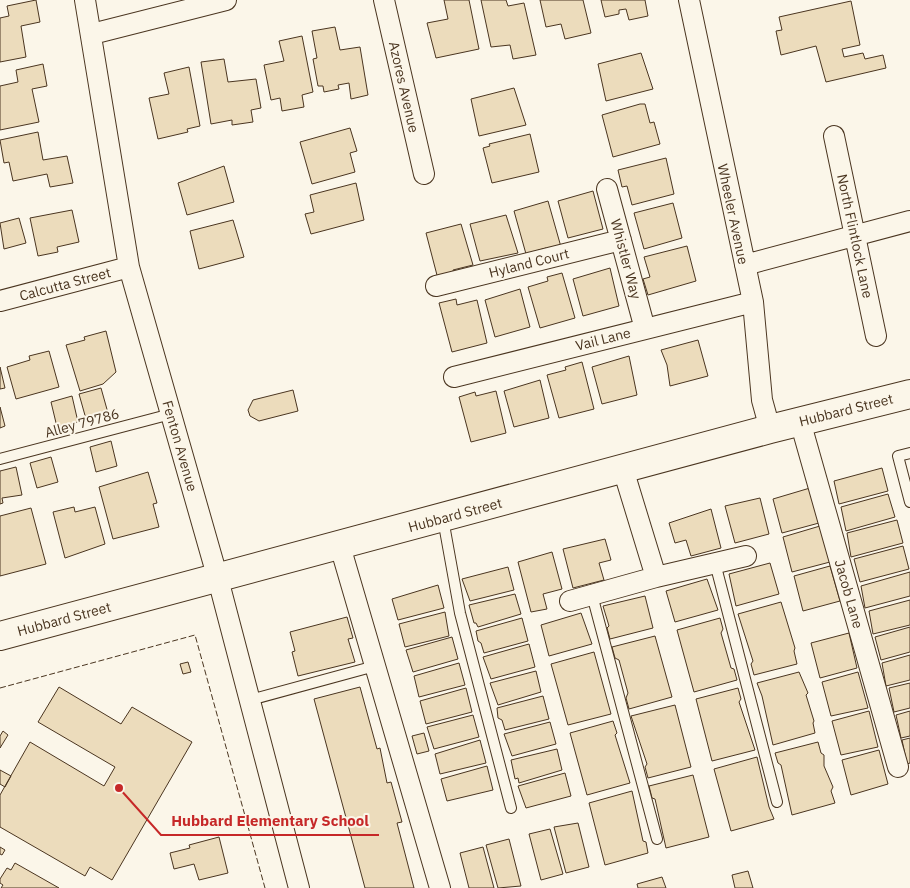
<svg xmlns="http://www.w3.org/2000/svg" width="910" height="888" font-family="'IBM Plex Sans',sans-serif">
<style>
.building{fill:#ecdcbc;stroke:#4a3520}
.lines{fill:none;stroke-linecap:round;stroke-linejoin:round}
.service-casing{stroke:#4a3520;stroke-width:12}
.minor-casing{stroke:#4a3520;stroke-width:22}
.secondary-casing{stroke:#4a3520;stroke-width:30}
.service{stroke:#fbf6e9;stroke-width:10}
.minor{stroke:#fbf6e9;stroke-width:20}
.secondary{stroke:#fbf6e9;stroke-width:28}
.fence{stroke:#4a3520;stroke-width:1;stroke-dasharray:6 2.5;stroke-linecap:butt}
.labels{text-anchor:middle;dominant-baseline:central;stroke-width:4;stroke-linejoin:round;paint-order:stroke}
.street-label{font-size:14px;fill:#4a3520;stroke:#fbf6e9}
.leader{fill:none;stroke:#c62828;stroke-width:2}
.callout-dot{fill:#c62828;stroke:#fbf6e9;stroke-width:2}
.callout-label{font-size:15px;text-anchor:middle;font-weight:bold;fill:#c62828;stroke:#fbf6e9;stroke-width:4;stroke-linejoin:round;paint-order:stroke}
</style>
<rect width="100%" height="100%" fill="#fbf6e9"/>
<!-- building -->
<path class="building" d="M36,0L40,22L21,26L26,57L0,62V18L9,16L7,6Z
M444,0H469L479,49L436,58L427,23L448,19Z
M481,0H506L508,6L524,3L536,55L513,59L510,45L491,47Z
M540,0H583L591,33L565,39L561,24L546,27Z
M601,0H645L648,16L629,20L626,9L619,10V14L605,17Z
M851,1L860,45L842,49L844,57L863,53L865,59L883,55L886,68L826,82L816,46L781,55L776,31L782,30L779,17Z
M335,27L340,50L360,47L368,95L351,99L349,83L338,85L339,89L324,92L323,86H318L313,59L317,58L312,31Z
M302,36L313,92L302,95L304,107L282,111L280,98L271,100L264,65L284,61L279,41Z
M641,53L653,89L606,101L598,64Z
M224,59L228,82L256,79L261,108L251,110L253,122L232,125V120L211,124L201,62Z
M43,64L47,86L32,89L39,122L0,130V86L18,82L16,70Z
M189,67L200,126L187,129L188,132L158,139L149,98L169,94L164,73Z
M514,88L526,125L479,136L471,99Z
M640,104H645L650,123L654,122L660,144L613,157L602,115Z
M350,128L357,151L350,153L355,172L312,184L300,142Z
M38,132L43,160L67,156L73,183L50,187L47,174L13,181L9,162L4,163L0,140Z
M530,134L539,172L492,183L483,148L490,146L489,144Z
M666,158L674,194L632,205L627,186L622,187L618,170Z
M224,166L234,202L187,215L178,183Z
M356,183L364,220L311,234L305,214L314,212L310,195Z
M593,191L603,229L568,238L558,201Z
M548,201L561,247L547,251L546,248L526,254L514,211Z
M673,203L682,238L644,249L634,213Z
M72,210L79,242L57,247L58,252L38,256L30,218Z
M506,215L518,253L480,261L470,224Z
M19,218L26,243L4,249L0,223Z
M233,220L244,257L199,269L190,231Z
M461,224L473,265L453,270L454,275L438,279L426,233Z
M687,246L696,281L648,295L643,279L650,277L644,257Z
M610,268L619,306L583,316L573,279Z
M562,273L575,318L540,328L528,287L548,281L547,277Z
M520,289L530,327L495,337L485,300Z
M456,299L457,305L477,300L487,343L452,352L439,303Z
M106,331L116,372L103,384L80,391L66,345L85,340L84,337Z
M698,340L708,376L670,386L667,365L661,350Z
M49,351L59,387L16,399L7,367L30,360L29,356Z
M629,356L637,395L602,404L592,367Z
M582,362L594,409L559,418L547,375L566,370L565,367Z
M0,367L5,388L0,389Z
M540,380L549,418L514,427L504,391Z
M101,388L108,413L86,419L79,394Z
M293,390L298,411L259,421L250,416L248,410L253,400Z
M496,391L506,433L471,442L459,397L475,392L476,396Z
M72,396L78,422L57,427L51,402Z
M0,407L5,426L0,428Z
M111,441L117,466L96,472L90,447Z
M51,457L58,482L37,488L30,463Z
M16,467L22,495L2,498L3,503L0,504V471Z
M882,468L888,491L839,504L834,481Z
M148,472L157,503L153,504L159,527L113,539L99,487Z
M810,488L819,523L782,533L773,499Z
M888,494L895,517L846,531L841,507Z
M760,498L769,534L735,543L725,506Z
M74,507L75,512L95,507L105,544L65,558L53,512Z
M31,508L46,564L0,576V516Z
M711,509L721,548L691,556L686,540L675,543L669,523Z
M897,520L903,543L851,557L847,533Z
M820,526L830,562L792,572L783,537Z
M605,539L611,560L599,563L604,580L573,588L563,549Z
M903,546L909,569L860,582L854,559Z
M552,552L562,589L543,594L547,609L531,612L518,562Z
M770,563L779,594L736,606L729,574Z
M830,566L840,601L803,611L794,576Z
M508,567L514,590L470,601L462,579Z
M910,572V596L865,608L861,586Z
M707,579L718,610L675,622L666,591Z
M438,585L444,608L398,620L392,599Z
M515,594L521,614L478,627L476,623H474L469,605Z
M645,596L653,628L610,639L607,628L609,626L603,606Z
M910,600V625L873,634L869,611Z
M781,602L795,648L794,651L797,664L754,675L751,664L753,661L738,614Z
M445,612L449,636L405,647L399,624Z
M581,613L592,644L549,656L541,625Z
M347,617L353,638L348,639L355,662L298,676L292,652L295,651L290,632Z
M522,618L528,641L484,653L481,643L478,641L476,631Z
M720,618L723,629L721,633L731,668L734,669L737,680L694,692L677,630Z
M910,627V652L881,660L875,637Z
M849,633L857,668L820,678L811,643Z
M655,636L672,697L629,709L626,698L628,693L619,660L615,658L612,647Z
M452,637L458,659L413,672L406,650Z
M529,644L535,667L491,679L483,657Z
M594,652L611,714L568,725L551,664Z
M910,655V680L886,686L882,663Z
M188,662L191,672L183,674L180,664Z
M459,663L465,685L419,697L414,676Z
M536,671L541,692L498,705L490,683Z
M799,672L808,693L806,695L814,721L813,723L815,733L773,745L762,696L757,683Z
M858,672L868,708L831,716L822,682Z
M910,683V708L894,712L889,688Z
M59,687L121,724L132,707L192,742L112,880L90,867L85,876L0,827V795L30,742L104,786L115,767L38,722Z
M360,687L377,749L380,748L387,783L391,782L402,822L397,823L414,888H365L314,699Z
M466,688L472,712L426,724L420,701Z
M738,688L741,699L739,702L755,750L712,761L696,699Z
M543,696L549,719L505,730L502,720L498,718L497,708Z
M675,705L691,767L648,778L645,767L647,764L631,716Z
M869,711L878,747L841,755L832,721Z
M910,711V736L901,738L896,715Z
M473,715L479,737L434,749L427,727Z
M613,721L617,733L615,735L630,783L587,795L570,733Z
M550,722L556,744L512,756L504,734Z
M3,731L8,735L0,748V736Z
M424,733L429,751L417,754L412,736Z
M910,738V763L907,764L902,740Z
M480,740L486,763L440,774L435,754Z
M818,742L821,753L824,755V766L833,787L831,791L835,803L792,815L781,765L778,763L775,753Z
M557,749L562,770L519,783L518,778L515,779L511,760Z
M879,750L888,784L851,795L842,760Z
M757,757L769,807L774,819L731,831L714,769Z
M487,766L493,790L447,801L441,779Z
M0,770L11,776L5,787L0,784Z
M565,773L571,796L526,808L518,786Z
M693,775L709,837L666,848L655,799L652,798L649,786Z
M632,791L643,841L646,842L648,853L605,865L589,803Z
M578,823L589,867L566,873L554,827Z
M550,829L563,874L541,880L529,834Z
M219,837L228,873L199,880L194,864L174,869L170,853L190,848L189,845Z
M509,839L521,886L498,888L486,845Z
M0,847L5,850L2,855L0,854Z
M483,847L494,888H469L460,853Z
M15,863L59,888H1L3,885L0,883V879L7,868L11,870Z
M748,871L753,888H735L732,875Z
M662,877L666,888H638L637,884Z"/>
<g class="lines">
<defs>
<path id="service" d="M910,453L898,456L910,502
M0,459L171,414
M443,519L460,613L511,808
M715,563L777,802
M592,595L657,839
M250,700L375,666"/>
<path id="minor" d="M85,0L129,267L218,579L299,888
M384,0L424,174
M689,0L753,302L762,400L770,429
M92,34L226,0
M834,136L876,336
M607,189L645,329
M745,265L910,221
M436,286L621,240
M0,301L129,267
M454,377L753,302
M800,421L898,767
M623,469L656,577L746,556
M340,546L440,888
M570,601L656,577"/>
<path id="secondary" d="M0,636L770,429L910,394"/>
</defs>
<!-- service casing -->
<use href="#service" class="service-casing"/>
<!-- minor casing -->
<use href="#minor" class="minor-casing"/>
<!-- secondary casing -->
<use href="#secondary" class="secondary-casing"/>
<!-- service -->
<use href="#service" class="service"/>
<!-- minor -->
<use href="#minor" class="minor"/>
<!-- secondary -->
<use href="#secondary" class="secondary"/>
<!-- fence -->
<path class="fence" d="M0,688L195,635L265,888"/>
</g>
<g class="labels">
<!-- street labels -->
<g class="street-label">
<text transform="translate(404 87) rotate(77)">Azores Avenue</text>
<text transform="translate(733 214) rotate(78)">Wheeler Avenue</text>
<text transform="translate(855 236) rotate(78)">North Flintlock Lane</text>
<text transform="translate(626 259) rotate(75)">Whistler Way</text>
<text transform="translate(529 263) rotate(-14)">Hyland Court</text>
<text transform="translate(65 284) rotate(-15)">Calcutta Street</text>
<text transform="translate(603 339) rotate(-14)">Vail Lane</text>
<text transform="translate(846 410) rotate(-14)">Hubbard Street</text>
<text transform="translate(82 423) rotate(-15)">Alley 79786</text>
<text transform="translate(180 446) rotate(74)">Fenton Avenue</text>
<text transform="translate(455 515) rotate(-15)">Hubbard Street</text>
<text transform="translate(849 594) rotate(74)">Jacob Lane</text>
<text transform="translate(64 619) rotate(-15)">Hubbard Street</text>
</g>
</g>
<!-- callouts -->
<path class="leader" d="M119 788L161 835H379"/>
<circle class="callout-dot" cx="119" cy="788" r="5"/>
<g class="callout-label">
<text x="270" y="826">Hubbard Elementary School</text>
</g>
</svg>
